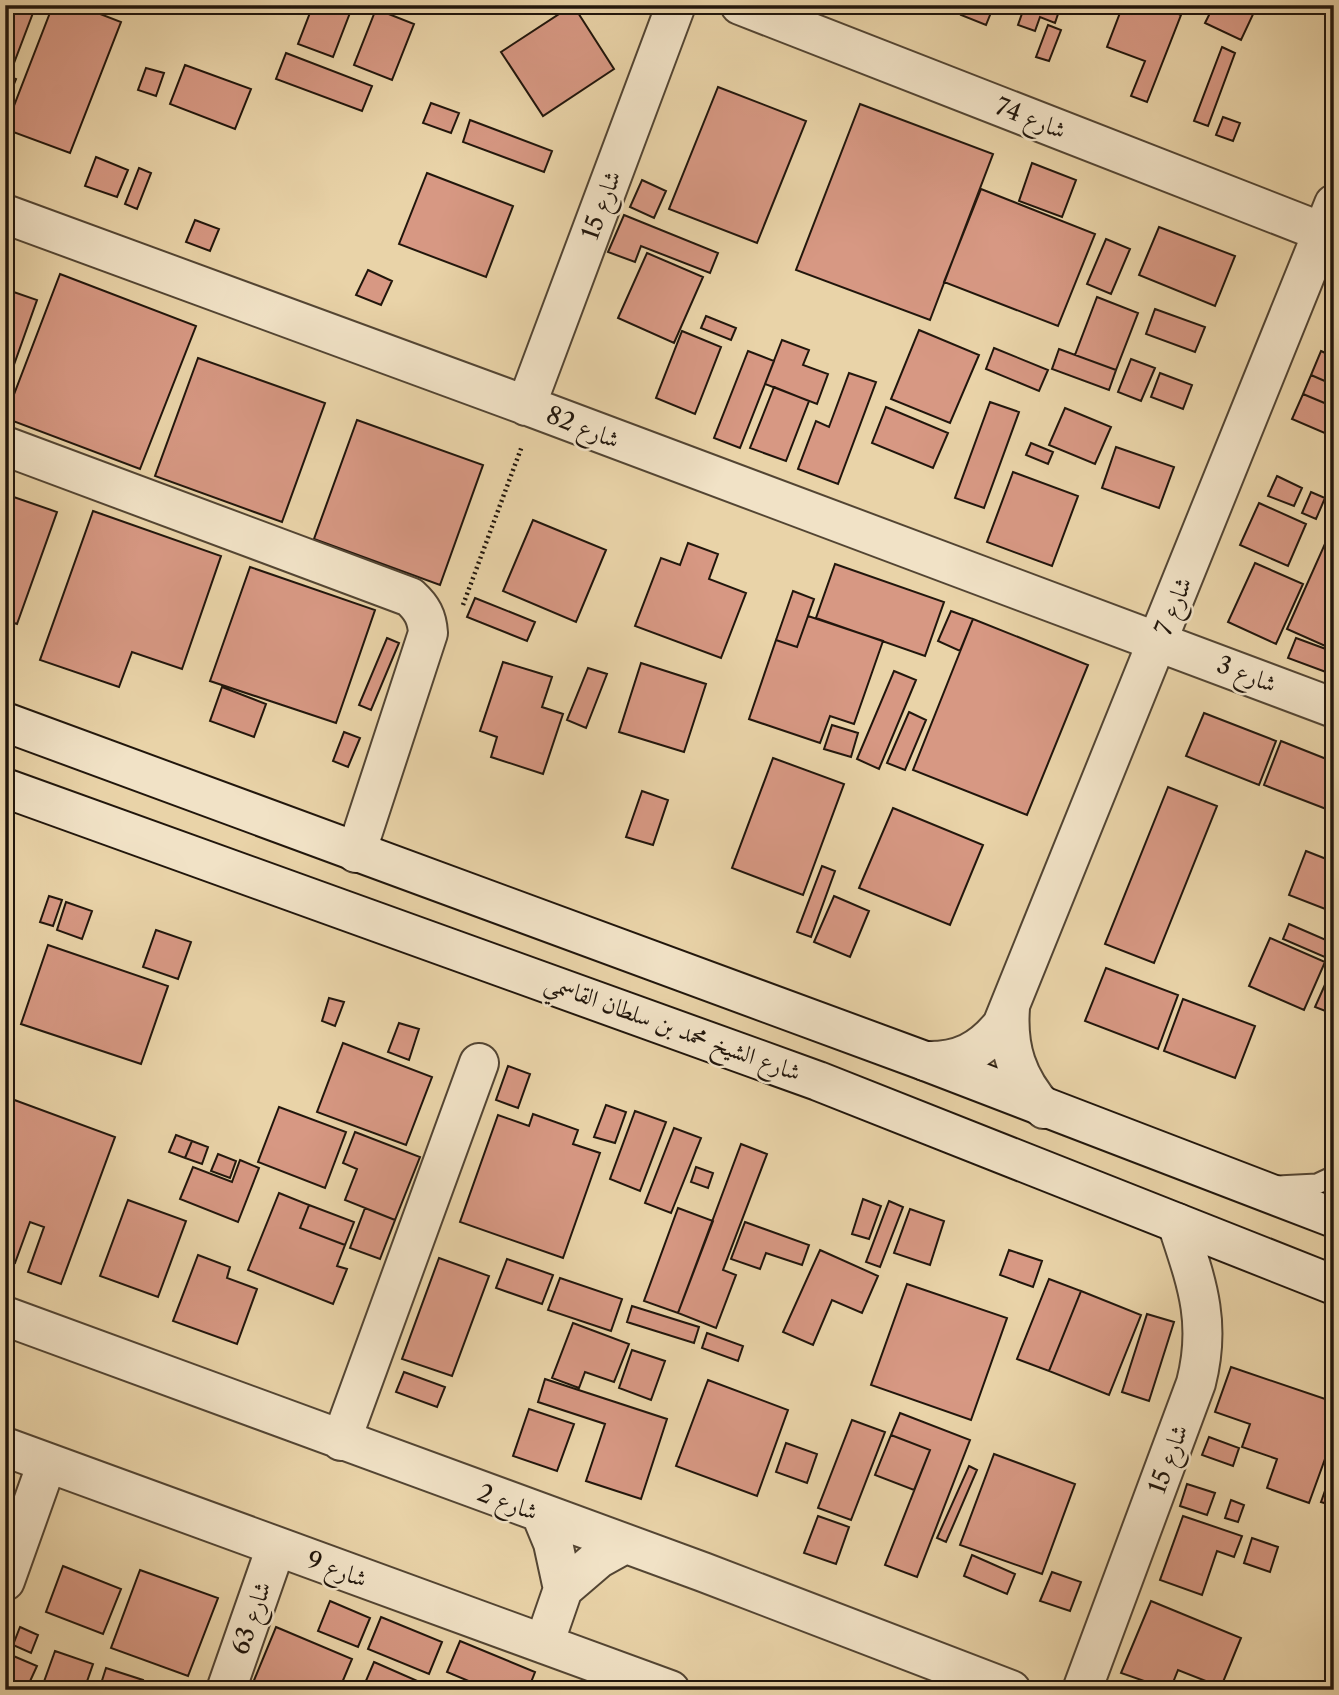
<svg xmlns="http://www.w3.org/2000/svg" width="1339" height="1695" font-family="'Libre Caslon Text',Amiri,serif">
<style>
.building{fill:#d79883;stroke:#21160c;stroke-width:2}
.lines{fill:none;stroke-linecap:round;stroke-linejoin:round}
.service-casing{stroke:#534533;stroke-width:23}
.minor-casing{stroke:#534533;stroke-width:42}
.secondary-casing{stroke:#21160c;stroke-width:42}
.path{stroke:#21160c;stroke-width:4.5;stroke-dasharray:2 3.5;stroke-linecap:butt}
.service{stroke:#f1e2c6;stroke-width:19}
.minor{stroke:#f1e2c6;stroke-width:38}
.secondary{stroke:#f1e2c6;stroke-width:38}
.labels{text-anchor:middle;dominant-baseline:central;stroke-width:5;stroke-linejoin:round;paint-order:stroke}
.street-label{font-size:24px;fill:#21160c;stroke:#f1e2c6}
</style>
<rect width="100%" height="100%" fill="#e9d3a8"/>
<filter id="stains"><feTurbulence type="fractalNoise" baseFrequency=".00286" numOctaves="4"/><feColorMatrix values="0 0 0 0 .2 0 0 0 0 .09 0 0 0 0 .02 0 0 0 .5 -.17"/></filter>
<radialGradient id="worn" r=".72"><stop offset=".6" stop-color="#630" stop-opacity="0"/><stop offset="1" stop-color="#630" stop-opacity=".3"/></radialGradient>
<!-- building -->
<path class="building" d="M5,5H36L14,63L5,60Z
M53,5H77L121,22L70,153L5,129Z
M313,5H353L333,57L298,44Z
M573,5L614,69L543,116L501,52Z
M965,5H994L986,25L961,15Z
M1025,5H1061L1055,23L1040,17L1035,31L1018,25Z
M1123,5H1157L1181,15L1147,102L1131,96L1145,61L1107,47Z
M1214,5L1256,8L1241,40L1205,23Z
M376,9L414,24L392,80L354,65Z
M1048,25L1061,30L1049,61L1036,57Z
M1222,47L1235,53L1208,126L1194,121Z
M286,53L372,86L362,111L276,79Z
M185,65L251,89L235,129L170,104Z
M146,68L164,73L156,96L138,90Z
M5,75L16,79L5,106Z
M718,87L806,121L757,243L669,209Z
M431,103L459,113L451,133L423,123Z
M860,104L993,154L930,320L796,270Z
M1223,117L1240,123L1233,141L1216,135Z
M470,120L552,151L544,172L463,142Z
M96,157L128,170L117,197L85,186Z
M1032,163L1076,180L1062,217L1019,201Z
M139,168L151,173L137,209L125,204Z
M427,173L513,206L486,277L399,244Z
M642,180L666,191L654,218L630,207Z
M981,189L1095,234L1058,326L944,282Z
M624,215L718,253L710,273L641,246L635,262L608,252Z
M195,220L219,229L210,251L186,242Z
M1159,227L1235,256L1215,306L1139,275Z
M1106,239L1130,249L1111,294L1087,284Z
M647,253L703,277L674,343L618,318Z
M368,270L392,281L381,305L356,295Z
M60,274L196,326L140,469L5,418Z
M5,289L37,300L5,390Z
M1097,297L1138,313L1116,370L1075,355Z
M1155,309L1205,327L1195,352L1146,334Z
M706,316L736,328L731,340L701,328Z
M919,330L979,355L950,423L891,399Z
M682,331L721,347L695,414L656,398Z
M782,340L809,350L803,365L828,374L817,404L765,384Z
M994,348L1048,370L1039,391L986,369Z
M1059,349L1116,370L1109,390L1052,369Z
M748,351L774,361L740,448L714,438Z
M1321,351L1334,357V385L1311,375Z
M198,358L325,403L282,522L155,476Z
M1131,359L1155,368L1141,401L1118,392Z
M849,373L876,382L838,484L798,469L816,421L829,427Z
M1160,373L1192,385L1183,409L1151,397Z
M1311,375L1334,385V407L1303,394Z
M774,387L809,401L786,461L750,448Z
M1303,394L1334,407V437L1292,419Z
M990,402L1019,412L984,508L955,498Z
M886,407L948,433L933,468L872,443Z
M1065,408L1111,427L1095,464L1049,445Z
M357,420L483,465L440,585L314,539Z
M1031,443L1053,452L1048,464L1026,455Z
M1116,447L1174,467L1159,508L1102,488Z
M1013,472L1078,496L1052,566L987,542Z
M1277,476L1302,488L1294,506L1268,496Z
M1311,492L1325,498L1316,519L1302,513Z
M5,494L57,512L17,624L5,620Z
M1259,503L1306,524L1288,566L1240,545Z
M93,511L221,556L182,669L132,652L119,687L40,660Z
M533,520L606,550L576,622L503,591Z
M1332,528L1334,529L1332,649L1287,629Z
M688,543L718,554L709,579L746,593L721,658L635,626L661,558L680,565Z
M1255,563L1303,584L1276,644L1228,622Z
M835,564L944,602L925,656L816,618Z
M250,567L375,610L336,723L210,681Z
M793,591L814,599L797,647L776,640Z
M475,598L535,622L527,641L467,617Z
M951,611L973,619L960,651L938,641Z
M808,616L883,641L854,724L830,716L820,743L749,719L776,640L797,647Z
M973,619L1088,665L1027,815L913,770Z
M387,638L399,643L371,710L359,705Z
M1296,638L1334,652V675L1288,658Z
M503,662L552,677L542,707L563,714L543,774L491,757L497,737L480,731Z
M641,663L706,684L684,752L619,732Z
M588,668L607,674L586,728L567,720Z
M894,671L916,680L879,769L857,759Z
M222,687L266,704L254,737L210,721Z
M909,712L926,720L905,770L887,763Z
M1204,713L1276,741L1259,785L1186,756Z
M832,725L858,733L851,757L824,749Z
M344,732L360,738L348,767L333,761Z
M1281,741L1334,762V812L1264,785Z
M773,758L844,784L803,895L732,868Z
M1168,787L1217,806L1154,963L1105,944Z
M642,791L668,800L653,845L626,837Z
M893,808L983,845L950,925L859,888Z
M1306,851L1334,862L1333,912L1289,895Z
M822,866L835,871L811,937L797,932Z
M49,896L62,900L53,926L40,922Z
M834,896L869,911L850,957L814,942Z
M66,902L92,911L82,939L57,930Z
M1289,924L1333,943L1327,958L1283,939Z
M156,930L191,942L178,979L143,967Z
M1270,938L1325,962L1304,1010L1249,986Z
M48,945L168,986L141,1064L21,1024Z
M1106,968L1178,995L1158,1049L1085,1021Z
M1332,969L1334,1000L1328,1012L1315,1007Z
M329,998L344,1002L335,1026L322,1021Z
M1183,999L1255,1026L1235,1078L1164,1051Z
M399,1023L419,1029L409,1060L388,1052Z
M343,1043L432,1077L406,1145L317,1112Z
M508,1066L530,1074L518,1108L496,1100Z
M9,1098L115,1137L61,1284L28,1272L44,1227L30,1222L15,1263L5,1259V1107Z
M606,1105L626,1112L615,1143L594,1137Z
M279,1107L346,1132L325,1188L258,1162Z
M635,1111L666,1122L640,1191L610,1179Z
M533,1114L578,1130L573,1144L600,1153L563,1258L460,1222L498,1115L529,1126Z
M674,1128L701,1138L671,1213L645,1203Z
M355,1132L420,1157L395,1220L345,1200L357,1169L343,1163Z
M176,1135L192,1141L185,1158L169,1152Z
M192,1141L208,1147L202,1164L185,1158Z
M741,1144L767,1154L723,1270L736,1275L716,1328L678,1313Z
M218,1154L236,1161L230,1178L211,1171Z
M240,1160L259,1168L238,1222L180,1199L193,1167L232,1182Z
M696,1167L713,1173L708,1188L691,1182Z
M279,1193L309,1205L300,1228L345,1245L337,1266L347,1269L333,1304L248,1270Z
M863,1199L881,1206L869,1239L852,1234Z
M128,1200L186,1221L158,1297L100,1276Z
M889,1201L903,1207L880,1267L866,1262Z
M309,1205L354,1222L345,1245L300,1228Z
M365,1208L395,1220L380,1259L350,1248Z
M678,1208L713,1221L678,1313L644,1301Z
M910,1209L944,1221L930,1265L894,1253Z
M745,1222L809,1245L802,1265L766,1253L760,1269L731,1259Z
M820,1250L878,1276L862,1313L832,1300L813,1345L783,1332Z
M1009,1250L1042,1261L1033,1287L1000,1275Z
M198,1255L230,1267L227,1278L257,1289L237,1344L173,1321Z
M439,1258L489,1276L452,1376L402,1359Z
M507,1259L553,1275L542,1304L496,1288Z
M560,1278L622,1299L611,1331L548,1310Z
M1049,1279L1081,1291L1049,1371L1017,1359Z
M907,1284L1007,1318L971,1420L871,1385Z
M1081,1291L1141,1315L1109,1395L1049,1371Z
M632,1306L699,1327L694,1343L627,1322Z
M1147,1314L1174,1322L1149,1401L1122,1392Z
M573,1323L629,1344L614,1382L585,1372L579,1388L552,1378Z
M707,1333L743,1346L738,1361L702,1348Z
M632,1350L665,1361L651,1400L619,1388Z
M1231,1367L1334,1402V1434L1309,1503L1267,1488L1277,1459L1242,1447L1250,1424L1215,1412Z
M404,1372L445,1387L437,1407L396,1392Z
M545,1379L667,1419L641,1499L586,1481L605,1424L538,1402Z
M708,1380L788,1410L757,1496L676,1466Z
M529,1409L574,1424L557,1471L513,1456Z
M900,1413L970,1440L917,1577L885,1565L930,1450L891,1435Z
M852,1420L885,1432L851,1520L818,1508Z
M891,1435L930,1450L914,1490L875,1475Z
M1209,1437L1239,1448L1233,1466L1202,1455Z
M786,1443L817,1454L807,1483L776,1472Z
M994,1454L1075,1484L1042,1574L960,1545Z
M1334,1465V1506L1321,1502Z
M969,1466L977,1470L946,1542L937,1538Z
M1187,1484L1215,1493L1207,1515L1180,1506Z
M1231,1500L1244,1505L1238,1522L1225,1518Z
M818,1516L849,1527L836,1564L804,1553Z
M1183,1516L1242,1536L1234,1557L1217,1551L1202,1595L1160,1580Z
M1252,1538L1278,1547L1270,1572L1244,1563Z
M972,1555L1015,1574L1007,1594L964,1576Z
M63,1566L121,1589L103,1634L46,1612Z
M140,1570L218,1598L188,1676L111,1648Z
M1052,1572L1081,1582L1070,1611L1040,1601Z
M330,1601L370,1618L358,1647L318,1631Z
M1151,1601L1241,1638L1221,1687L1178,1670L1170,1690L1121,1673Z
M381,1617L442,1642L429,1674L368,1649Z
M20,1627L38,1635L31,1653L13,1645Z
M276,1627L352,1659L339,1690H250Z
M460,1641L535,1672L528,1690H490L447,1672Z
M55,1651L93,1664L84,1690H41Z
M11,1655L37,1666L26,1690L5,1685V1667Z
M374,1662L422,1683L419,1690H362Z
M106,1668L143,1680L140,1690H99Z
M448,1683L464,1690H445Z"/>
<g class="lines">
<defs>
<path id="service" d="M1277,1186L1317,1184L1334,1176"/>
<path id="minor" d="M740,5L1322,232
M5,214L536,409L1334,708
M526,406L676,5
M5,446L410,597C422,608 427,617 428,633L356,853
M1010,1008C1007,1048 1017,1079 1044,1109
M925,1061C959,1062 981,1051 1002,1025L1334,204
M5,1316L703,1572L1011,1690
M341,1441L479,1063
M5,1447L670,1690
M541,1514L553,1543L563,1589
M5,1581L47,1463
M544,1644L563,1589L598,1559L625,1544
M226,1690L276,1547
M1082,1690L1196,1383C1212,1321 1196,1281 1177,1223"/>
<path id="secondary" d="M5,722L925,1061L1334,1218
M5,788L818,1081L1334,1285"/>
</defs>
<!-- service casing -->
<use href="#service" class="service-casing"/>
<!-- minor casing -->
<use href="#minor" class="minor-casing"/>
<!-- secondary casing -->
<use href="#secondary" class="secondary-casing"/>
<!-- path -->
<path class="path" d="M463,605L522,446"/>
<!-- service -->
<use href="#service" class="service"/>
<!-- minor -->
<use href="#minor" class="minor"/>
<!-- secondary -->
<use href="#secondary" class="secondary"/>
</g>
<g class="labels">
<!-- street labels -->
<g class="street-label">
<text transform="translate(1031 118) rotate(21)">شارع 74</text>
<text transform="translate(601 205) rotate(-70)">شارع 15</text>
<text transform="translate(583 427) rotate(21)">شارع 82</text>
<text transform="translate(1173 606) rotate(-68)">شارع 7</text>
<text transform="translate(1247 674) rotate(21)">شارع 3</text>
<text transform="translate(673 1027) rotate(20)">شارع الشيخ محمد بن سلطان القاسمي</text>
<text transform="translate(1168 1459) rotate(-70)">شارع 15</text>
<text transform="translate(508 1502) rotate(20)">شارع 2</text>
<text transform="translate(337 1569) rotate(20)">شارع 9</text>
<text transform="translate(251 1618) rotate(-71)">شارع 63</text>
</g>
</g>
<!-- margin -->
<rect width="1339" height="1695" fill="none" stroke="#e9d3a8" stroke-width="28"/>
<rect x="7" y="7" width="1325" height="1681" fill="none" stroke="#21160c" stroke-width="3.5"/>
<rect x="14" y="14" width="1311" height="1667" fill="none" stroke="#21160c" stroke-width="2"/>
<rect width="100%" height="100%" filter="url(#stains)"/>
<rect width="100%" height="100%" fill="url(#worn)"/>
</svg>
